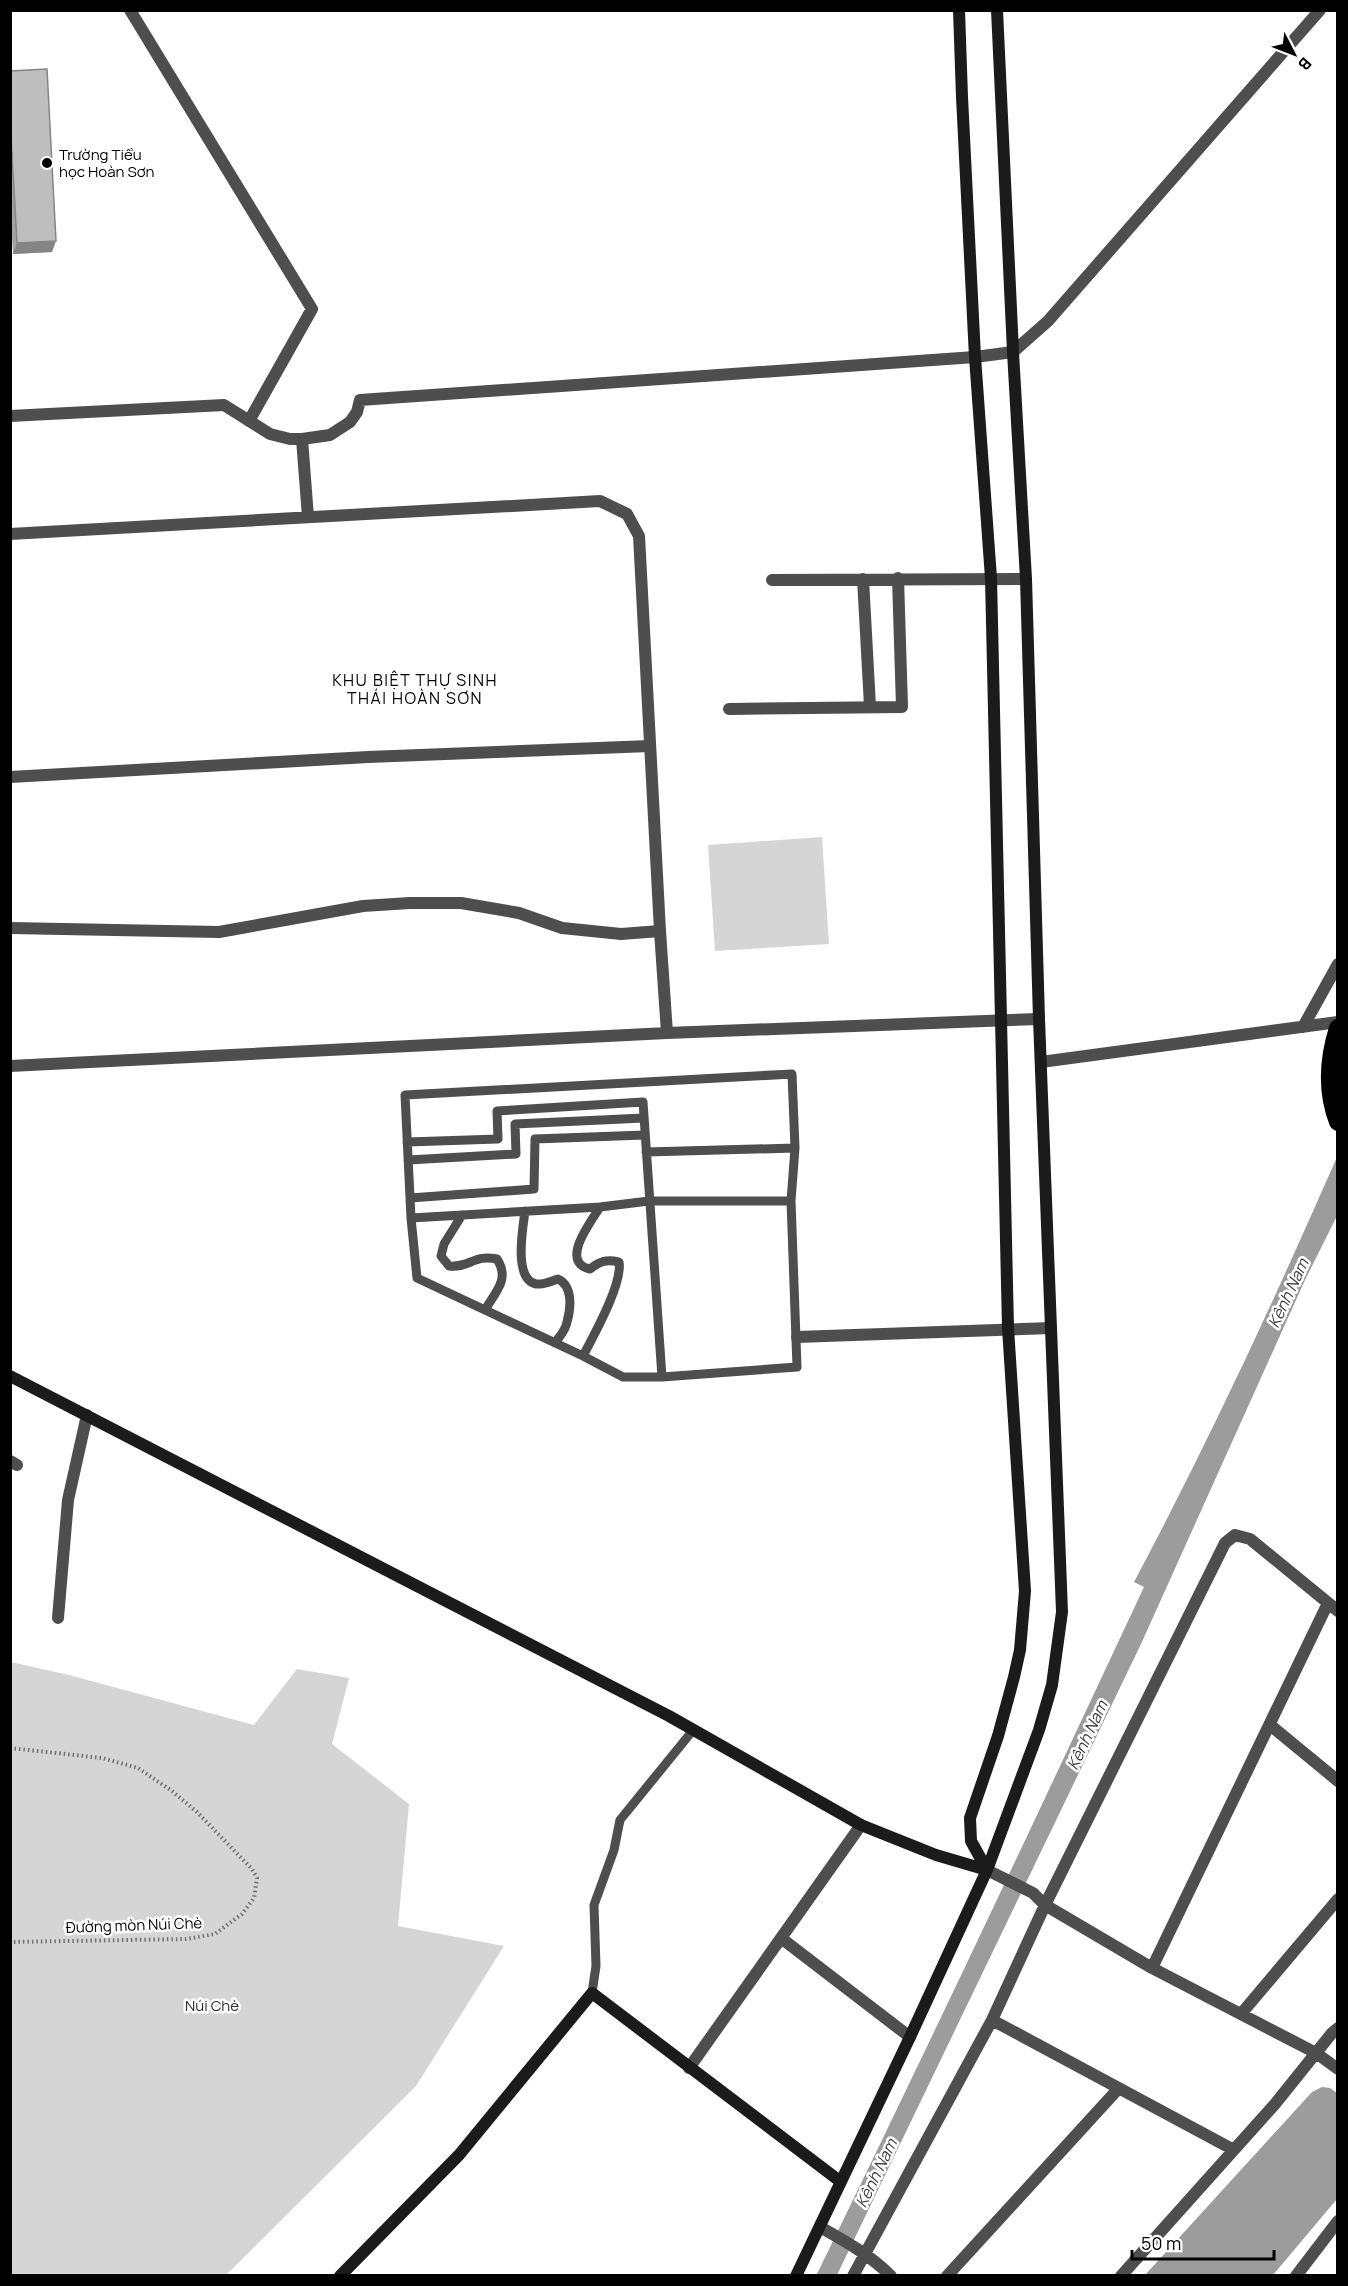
<svg xmlns="http://www.w3.org/2000/svg" width="1348" height="2286" font-family="Manrope,sans-serif">
<style>
.green{fill:#d5d5d5}
.water{fill:#9c9c9c}
.lines{fill:none;stroke-linecap:round;stroke-linejoin:round}
.path{stroke:#707070;stroke-width:4;stroke-dasharray:1.5 3;stroke-linecap:butt}
.lane{stroke:#4e4e4e;stroke-width:9}
.street{stroke:#4e4e4e;stroke-width:12}
.secondary{stroke:#1b1b1b;stroke-width:12}
.highway{stroke:#000;stroke-width:18}
.wall{fill:#a3a3a3}
.shaded-wall{fill:#858585}
.building{fill:#bebebe;stroke:#858585;stroke-width:1.5}
.poi-dot{fill:#000;stroke:#fff;stroke-width:2}
.labels{text-anchor:middle;dominant-baseline:central;stroke-width:5;stroke-linejoin:round;paint-order:stroke}
.poi-label{font-size:15px;fill:#000;stroke:#fff;text-anchor:start}
.street-label{font-size:15px;fill:#000;stroke:#fff}
.park-label{font-size:15px;fill:#2c2c2c;stroke:#fff}
.neighbourhood-label{font-size:16px;letter-spacing:1.5px;fill:#000;stroke:#fff}
.water-label{font-size:16px;font-style:italic;fill:#3d3d3d;stroke:#fff}
</style>
<rect width="100%" height="100%" fill="#fff"/>
<!-- green -->
<path class="green" d="M822,837L829,944L715,951L708,845Z
M11,1662L69,1675L254,1725L297,1669L349,1678L332,1744L409,1804L398,1926L504,1946L416,2086L226,2275H11Z"/>
<!-- water -->
<path class="water" d="M1337,1157V1216L1305,1280L1141,1644L837,2275L816,2276C928,2047 1036,1818 1144,1587L1134,1582C1208,1443 1274,1301 1337,1157Z
M1322,2087L1330,2088L1337,2093V2199L1273,2275H1145L1312,2092Z"/>
<g class="lines">
<!-- path -->
<path class="path" d="M10,1748L102,1758L138,1768L172,1791L197,1812L252,1869L257,1878L254,1898L242,1914L215,1934L186,1939L10,1942"/>
<!-- lane -->
<path class="lane" d="M792,1074L795,1148L791,1201L797,1367L662,1377H623L583,1356L417,1278L411,1218L405,1095Z
M407,1142L498,1139L497,1111L643,1102L662,1377
M646,1152L795,1148
M408,1160L516,1154L515,1124L644,1118
M410,1198L534,1189L535,1139L645,1135
M525,1211C523,1228 513,1279 536,1284C544,1285 551,1281 558,1279C573,1286 571,1308 567,1322C566,1330 559,1337 555,1343
M462,1215L444,1244L441,1256L449,1266C470,1268 474,1254 497,1259C510,1279 496,1291 485,1310
M411,1218L600,1207L649,1201H791
M583,1356C594,1335 623,1283 619,1262C607,1259 600,1261 590,1269C559,1262 591,1222 600,1207
M592,1993L596,1966L594,1905L614,1850L620,1820L694,1729"/>
<!-- street -->
<path class="street" d="M130,10L312,309L249,421
M10,416L224,405L270,434L290,439H302L330,435L350,422L357,412L360,400L975,357L1013,352L1048,321L1320,10
M302,439L308,517
M10,534L600,501L627,514L639,536L660,931L621,934L562,928L519,913L461,903H410L363,906L219,932L10,928
M863,579L870,706
M772,580L1026,579
M729,709L902,707L898,578
M10,777L368,757L650,746
M660,931L667,1033
M1303,1027L1338,964
M1041,1062L1338,1022
M10,1066L667,1033L1039,1019
M797,1337L1051,1328
M10,1461L17,1465
M58,1618L68,1500L87,1415
M1270,1725L1338,1781
M987,1870L1033,1893L1045,1905L1152,1968L1316,2053L1338,2069
M781,1938L910,2037
M1152,1968L1328,1603
M1241,2014L1338,1899
M992,2020L1234,2150
M689,2068L861,1825
M820,2227C845,2241 870,2255 891,2276
M853,2276L992,2020L1045,1905L1225,1543L1235,1535L1250,1539L1338,1611
M947,2276L1119,2088
M1121,2276L1275,2104L1332,2033L1338,2028
M1296,2276L1338,2221"/>
<!-- secondary -->
<path class="secondary" d="M959,10L962,97L975,357L991,578L1008,1328L1025,1591L1020,1650L1014,1677L998,1736L970,1818L971,1841L987,1870
M10,1376L669,1716L861,1825L936,1855L987,1870
M340,2276L459,2155L592,1993L841,2182
M796,2276L910,2037L987,1870L1039,1730L1052,1685L1062,1612L1039,1019L1026,579L1013,352L997,10"/>
<!-- highway -->
<path class="highway" d="M1338,1028C1328,1060 1326,1091 1338,1122"/>
</g>
<!-- wall -->
<path class="wall" d="M10,71L52,252L13,254L10,207Z"/>
<!-- shaded-wall -->
<path class="shaded-wall" d="M56,241L52,252L13,254L17,243Z"/>
<!-- building -->
<path class="building" d="M47,69L56,241L17,243L10,119V71Z"/>
<!-- markers -->
<circle class="poi-dot" cx="47" cy="163" r="6"/>
<g class="labels">
<!-- poi labels -->
<g class="poi-label">
<text x="59" y="154">Trường Tiểu<tspan x="59" dy="17">học Hoàn Sơn</tspan></text>
</g>
<!-- street labels -->
<g class="street-label">
<text transform="translate(134 1925) rotate(-2)">Đường mòn Núi Chè</text>
</g>
<!-- park labels -->
<g class="park-label">
<text x="212" y="2005">Núi Chè</text>
</g>
<!-- neighbourhood labels -->
<g class="neighbourhood-label">
<text x="415" y="680">KHU BIỆT THỰ SINH<tspan x="415" dy="18">THÁI HOÀN SƠN</tspan></text>
</g>
<!-- water labels -->
<g class="water-label">
<text transform="translate(1288 1293) rotate(-65)">Kênh Nam</text>
<text transform="translate(1087 1735) rotate(-65)">Kênh Nam</text>
<text transform="translate(876 2173) rotate(-64)">Kênh Nam</text>
</g>
</g>
<!-- border -->
<rect width="1348" height="2286" fill="none" stroke="#000000" stroke-width="24"/>
<!-- north arrow -->
<g transform="translate(1294 54) rotate(132)" stroke="#ffffff" stroke-width="4.5" paint-order="stroke">
<path d="M0-4.5L10 22L0 15L-10 22Z" fill="#000000"/>
<text y="-9" font-size="16" font-weight="bold" text-anchor="middle" fill="#000000">B</text>
</g>
<!-- scale -->
<path d="M1132 2250v9h142v-9" fill="none" stroke="#000000" stroke-width="3"/>
<text x="1141" y="2250" font-size="18" fill="#000000" stroke="#ffffff" stroke-width="4.5" paint-order="stroke">50 m</text>
</svg>
